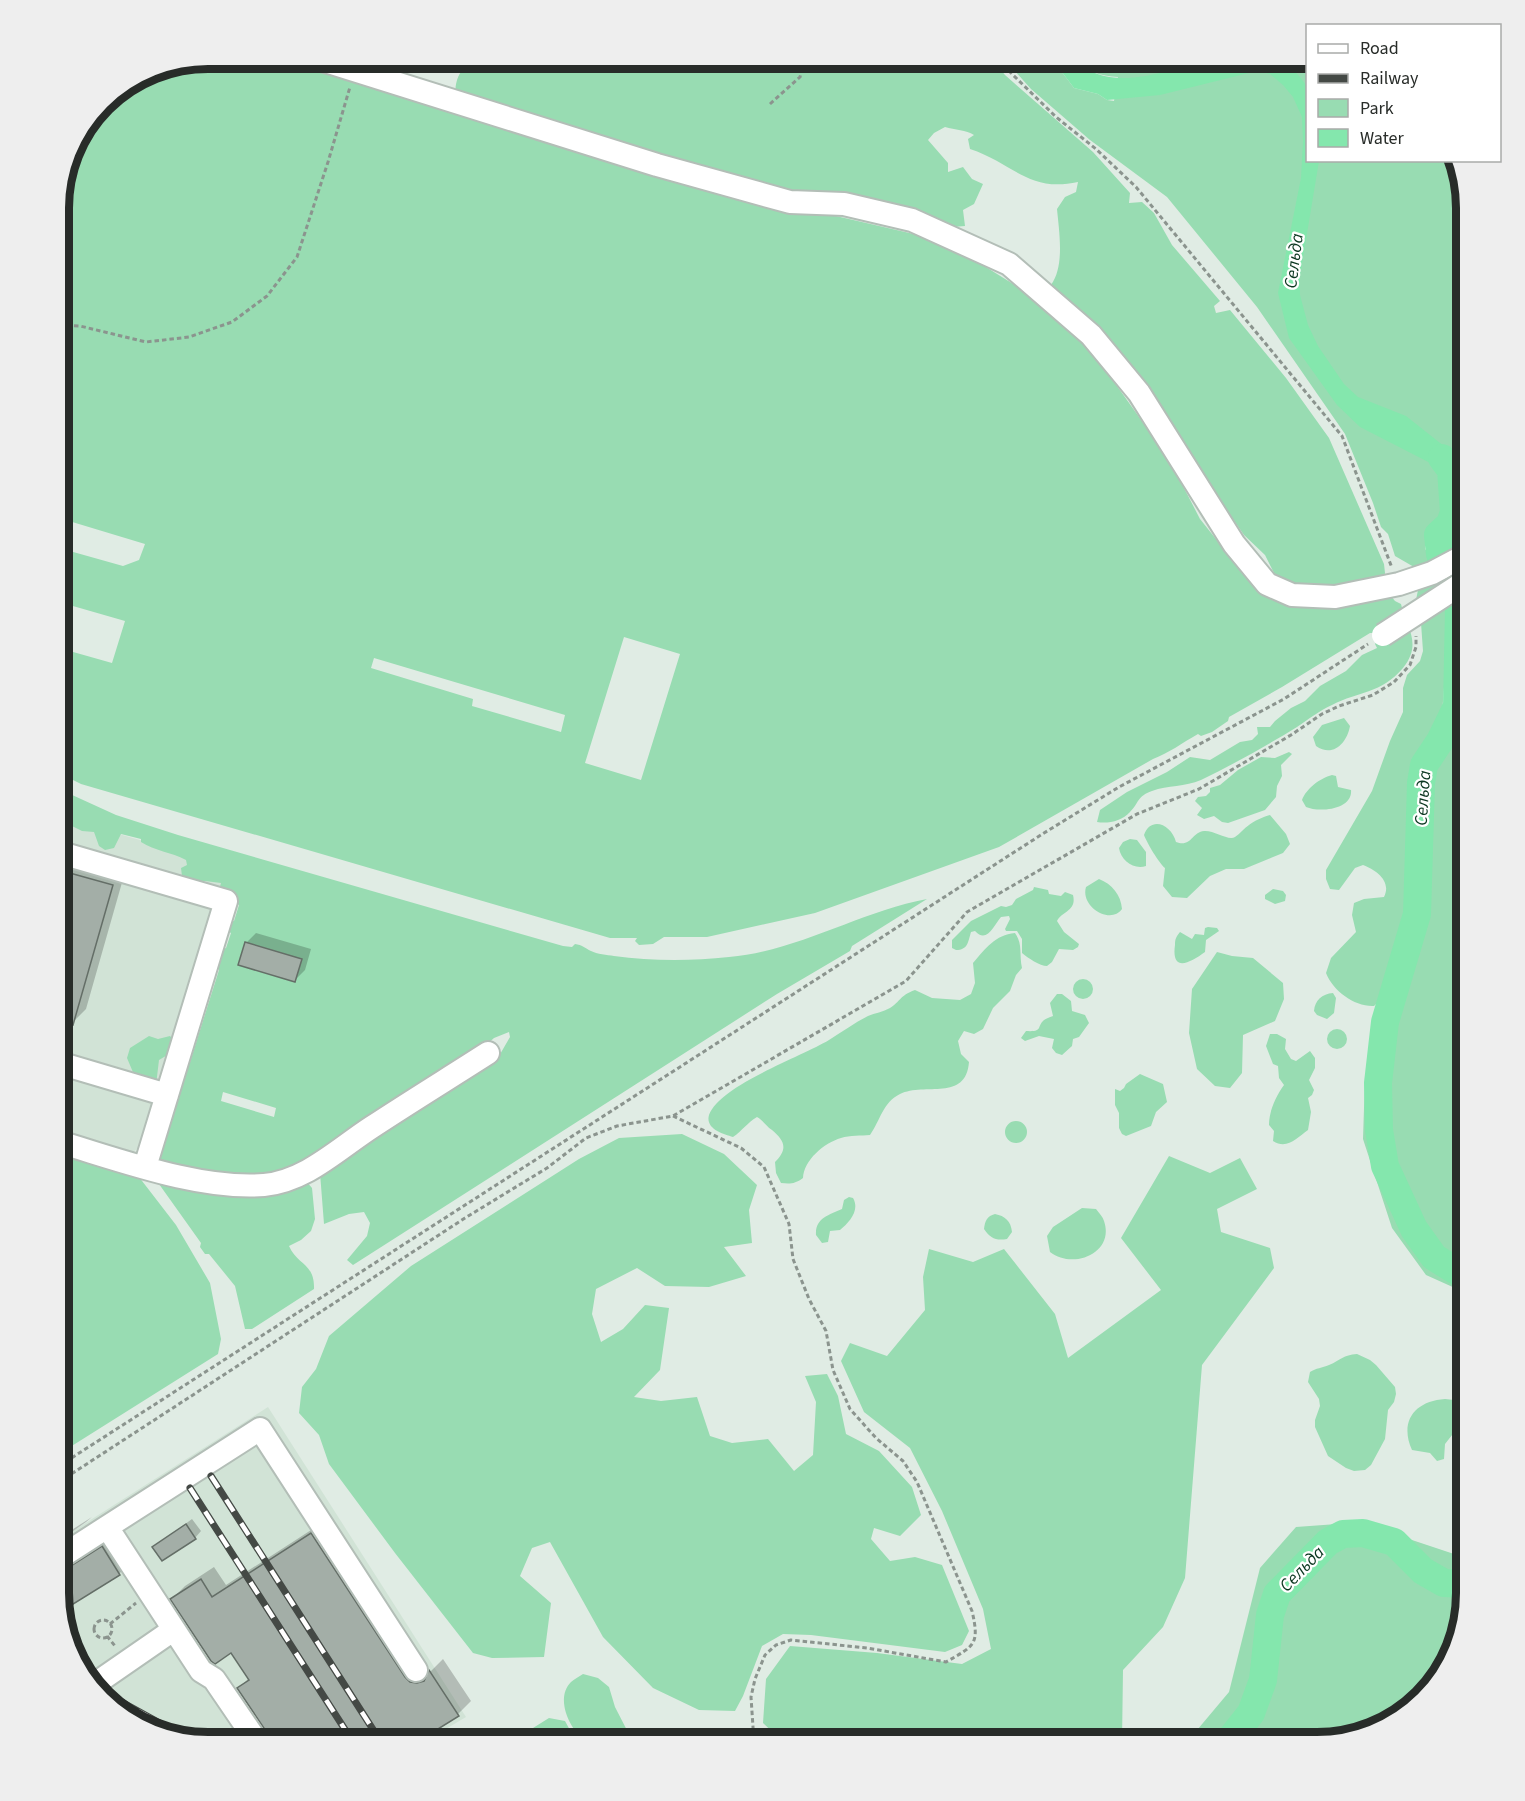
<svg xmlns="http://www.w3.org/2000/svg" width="1525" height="1801" font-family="'Source Sans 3',sans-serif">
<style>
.built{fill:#d1e3d6}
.green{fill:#98dcb2;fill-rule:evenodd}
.water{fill:#84e7ad}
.shadow{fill:#0003}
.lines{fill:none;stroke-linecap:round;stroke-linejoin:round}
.river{stroke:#84e7ad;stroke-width:28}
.building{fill:#a3aea7;stroke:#646e67;stroke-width:1.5}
.minor-casing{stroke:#b3beb7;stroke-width:26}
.path{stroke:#8b948e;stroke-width:3;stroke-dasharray:4.5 3;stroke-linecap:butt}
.minor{stroke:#fff;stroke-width:22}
.rail-casing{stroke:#444945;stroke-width:7}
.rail{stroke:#fff;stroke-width:4.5;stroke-dasharray:14;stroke-linecap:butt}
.minor-bridge-casing{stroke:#b3beb7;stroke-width:26;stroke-linecap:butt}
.minor-bridge{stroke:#fff;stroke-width:22}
.labels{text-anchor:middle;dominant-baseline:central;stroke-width:4.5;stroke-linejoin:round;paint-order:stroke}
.water-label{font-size:18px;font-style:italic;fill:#0b3720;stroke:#fff}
.rim{fill:none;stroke:#282c29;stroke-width:8}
</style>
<rect width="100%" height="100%" fill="#e0ece4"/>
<!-- built -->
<path class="built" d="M59,817L249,871L160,1149L144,1144L133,1152L59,1131Z
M268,1407L466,1717L424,1742H207L141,1727L89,1684L66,1641L59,1594V1540Z"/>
<!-- green -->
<path class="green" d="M208,59H279L283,62L319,71L371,88L374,85L377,90L410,99L823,213L918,235L981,264L1034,297L1087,344L1169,459L1200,519L1251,583L1277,600L1390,595L1395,601L1401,604C1406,627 1423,643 1403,668C1381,694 1359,691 1332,705C1319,711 1309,719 1297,727C1266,746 1234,764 1201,780C1185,787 1168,785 1152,791C1137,796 1139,803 1130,812C1122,821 1108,824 1097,822L1100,810L1127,792L1167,772L1190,757L1210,760L1240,742L1252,740L1258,734L1257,727H1270L1275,721L1291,708L1305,701L1320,686L1346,671L1362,655L1377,648L1375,644L1378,639L1375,633H1370L1282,687L1229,717L1228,721L1212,732L1201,736L1198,734C1182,743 1169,753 1153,759L999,847L815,913L707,937H664L653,944L639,945L635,941L637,938H610L81,784L59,773V648L112,663L125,621L59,602V548L123,566L139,560L145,544L59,518V198L74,142L109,96L151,70ZM624,637L680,654L641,780L585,763ZM374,658L565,715L561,732L472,706L473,699L371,668Z
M368,59H403L407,61L406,71L399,74L369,66Z
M467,59H992L1005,75L1093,152L1130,193L1129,203L1142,202L1154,213L1172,245L1220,301L1214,306L1216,313L1230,310L1286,378L1329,438L1384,564L1385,573L1384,579L1366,588L1291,586L1274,573L1265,555L1244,535L1219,499L1189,450L1159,412L1055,296L1051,285C1065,266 1059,231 1057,209L1065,197L1076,192L1078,182C1028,193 1013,163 970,149L968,139L974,135C966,130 955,130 945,127L934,133L928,140L948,163V172L963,167L972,179L983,184L974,204L963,210L965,226L941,228L798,195L456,95C454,86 458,72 466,67Z
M1004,59H1052L1074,88L1098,94L1107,100L1114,101L1118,77C1100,76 1087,72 1074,59H1307L1308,160L1459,161L1466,207V487L1443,498L1442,517L1426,530L1425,549L1433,559L1426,567H1414L1395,556L1388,534L1381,527L1373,503L1345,434L1257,307L1167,197L1090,140L1031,89Z
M1466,502V551L1451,552L1450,546L1464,521Z
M1436,578L1441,582L1449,620L1441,728L1413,765L1409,793L1410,891L1401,950L1394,976L1380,1000L1374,1006C1355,1007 1333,991 1326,973L1331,958L1356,932L1352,915L1354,903L1364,899L1384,897C1392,881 1376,870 1363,865L1355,868L1339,890L1330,889L1326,879V870L1372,791L1390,741L1403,712V688L1407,675L1420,661L1423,651L1421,623L1415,605L1418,590Z
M1466,705V1293L1426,1275L1392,1228L1363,1139L1365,1077L1390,1027L1425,856L1426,800L1452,716Z
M1344,718L1350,726C1347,743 1333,758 1316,746L1313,737L1322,725Z
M1289,752L1292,754L1281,765L1282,776L1277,786L1276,797L1265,810L1228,823L1222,822L1214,816L1204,819L1197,815L1202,808L1195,801L1198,797L1206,796L1210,792V788L1220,785L1238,770L1261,757L1275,758Z
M1332,775L1336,776L1338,787L1351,790C1353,809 1320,813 1306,807L1302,800C1306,789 1320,778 1332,775Z
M59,789L116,815L178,835L563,946L572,947L575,944C582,945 585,948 591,951C597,954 607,955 614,956C651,961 691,961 729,957C798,951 859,912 927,899L852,946L850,951L777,994L353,1265L347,1260L367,1236L370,1223L364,1212L349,1214L324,1224L320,1173L499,1056L510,1037L509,1032L494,1038L476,1054L303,1167L260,1178L157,1166L163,1149L160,1142L163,1135L167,1134L186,1075L182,1070L183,1061L190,1062L219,970L214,961L217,951L226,948L231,933L226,930L228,922L234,921L239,905L219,890L221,883L205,881L193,883L182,876L181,868L187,865L186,860C171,852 155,851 141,842V839L121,834L114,848L105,850L99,846L94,832L82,831L72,826L71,819L59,816ZM223,1092L276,1108L274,1117L221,1101Z
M1270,815L1286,834L1290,844L1283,853L1244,869H1226L1210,876L1187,898L1172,897L1163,886L1165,868C1159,863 1147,843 1144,835C1151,815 1172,825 1176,842C1191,848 1192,832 1204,831C1214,830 1228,841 1235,837C1240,834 1244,828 1249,825C1254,821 1263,817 1270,815Z
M1130,839L1137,840L1146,852V866C1134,870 1121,861 1119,848L1123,842Z
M1099,879C1112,884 1121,895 1122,909C1111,925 1080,907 1086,887Z
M1034,887L1048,890L1049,894L1061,896L1065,892L1073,895C1077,911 1062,911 1057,921L1064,932L1079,944L1078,947L1073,950L1059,949L1052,962L1047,966C1040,966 1028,958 1022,953V939L1017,931H1006L1005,929L1010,919L1009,916L1001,917C994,925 987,944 975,931L971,932C968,942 968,950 956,950L952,948V940L971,921L1001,906L1006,907L1012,905L1016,899L1033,890Z
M1273,889L1283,891L1286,895L1285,901L1275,904L1265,899V895Z
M1208,927L1217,928L1219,931L1206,940L1205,952C1190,963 1171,973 1175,945C1175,939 1176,937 1180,932L1192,939L1195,934L1204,935L1205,928Z
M1015,933C1023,944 1019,954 1022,968L1016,975L1010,991L993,1008L983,1029L974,1034L964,1031L958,1041L961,1054L969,1062C966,1102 925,1082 900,1094C883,1102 880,1121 870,1135C861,1136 850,1135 841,1138C824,1143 804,1160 803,1178C795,1184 790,1184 781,1183L776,1173L775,1162C788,1149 785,1141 772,1130C766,1126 764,1121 757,1117C747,1123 742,1131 733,1137C723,1134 705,1129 709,1115C720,1085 801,1057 829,1040C842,1032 854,1023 868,1016C875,1013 883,1012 890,1008C901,1001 899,996 915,990L932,998L960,1000L971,994L975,983L973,963C986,948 995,935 1015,933Z
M1217,952L1232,956L1253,958L1283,983L1284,999L1275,1021L1243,1035L1242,1073L1230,1088L1215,1086L1197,1069L1189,1033L1192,989Z
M1073 989a10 10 0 1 1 20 0a10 10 0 1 1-20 0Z
M1333,993L1336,998L1334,1013L1327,1019L1317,1015L1314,1011C1315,1000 1322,994 1333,993Z
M1057,994H1062L1071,1001L1072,1011L1085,1015L1089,1023L1079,1037L1073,1039L1072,1046L1062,1055L1056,1053L1052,1048L1054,1039L1039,1036L1025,1041L1021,1038L1026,1031C1044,1032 1036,1027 1044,1020C1047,1018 1050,1017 1053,1016L1050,1003Z
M1327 1039a10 10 0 1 1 20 0a10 10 0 1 1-20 0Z
M1270,1034H1277L1286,1039L1285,1049L1291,1059L1296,1061L1310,1051L1315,1058V1068L1309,1080L1314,1090L1312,1095L1308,1098L1311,1112L1308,1130C1297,1138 1287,1150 1273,1141L1274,1131L1269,1125C1269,1111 1276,1096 1284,1085L1279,1078L1278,1066L1273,1064L1266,1046Z
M149,1036L158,1039L170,1036L176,1042L169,1054L159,1060L156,1085L135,1077L127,1058L130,1048Z
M1140,1074L1163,1084L1167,1102L1156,1112L1151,1126L1126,1136L1122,1134L1119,1128V1113L1115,1105V1089L1120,1091L1124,1088L1126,1084Z
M1005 1132a11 11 0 1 1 22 0a11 11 0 1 1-22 0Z
M682,1134L724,1154L757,1185L749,1210L752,1243L724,1247L746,1276L709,1287L665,1286L637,1268L596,1289L592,1314L601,1342L623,1329L645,1305L669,1308L660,1370L634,1397L661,1401L697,1397L710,1436L732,1443L768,1439L794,1471L813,1455L816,1402L805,1376L827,1374L838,1396L846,1434L879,1451L912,1487L921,1515L900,1536L874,1528L871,1539L890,1561L915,1557L942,1565L969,1631L962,1645L945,1652L811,1635L783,1634L762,1646L743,1696L735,1711L699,1710L653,1688L603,1637L550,1542L532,1548L520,1576L551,1603L544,1657L492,1658L473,1653L395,1553L329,1464L319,1435L299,1413L302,1387L316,1369L329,1336L411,1266L579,1159L619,1138Z
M59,1154L139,1177L176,1225L210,1283L221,1339L218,1354L59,1454Z
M1169,1156L1210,1173L1240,1158L1257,1189L1217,1209L1221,1232L1270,1248L1274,1268L1202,1365L1185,1578L1163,1627L1123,1670L1122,1742H783L763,1723L766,1679L790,1646L877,1653L962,1664L991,1649L983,1609L942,1511L910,1448L864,1412L841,1361L850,1343L887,1356L925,1310L923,1277L929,1249L973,1262L1004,1249L1055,1314L1068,1358L1161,1290L1121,1238Z
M154,1177L306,1181L312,1188L315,1219L311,1231L301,1240L289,1246C297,1265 315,1263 314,1289L252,1329H245L235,1286L209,1254H205L200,1247L201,1243Z
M849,1197L853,1198C860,1210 850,1222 840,1230L830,1231L828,1242L822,1243L816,1235C815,1218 829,1215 842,1209L844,1200Z
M1082,1208L1096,1209C1099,1213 1103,1217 1104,1221C1115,1253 1073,1270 1050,1252L1047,1236L1053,1227Z
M995,1214C1005,1216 1011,1221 1012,1232L1007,1239C996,1241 990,1238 984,1229C985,1221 987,1216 995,1214Z
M1357,1354L1370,1360L1376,1365L1395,1387L1396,1394L1394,1402L1388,1410L1385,1439L1371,1465L1365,1470L1354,1471L1346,1468L1328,1456L1315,1427V1420L1320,1406L1319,1399L1308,1382L1310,1372C1316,1368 1322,1368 1329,1365C1341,1360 1343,1355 1357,1354Z
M1445,1399L1454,1400L1462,1404L1463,1411L1460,1420L1456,1430L1445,1444L1444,1459L1437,1461L1430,1453L1412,1450C1399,1421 1415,1401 1445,1399Z
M1337,1524L1400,1536L1454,1554L1466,1541V1594L1451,1660L1408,1712L1366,1734L1318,1742H1187L1229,1692L1260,1568L1296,1527Z
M583,1674L598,1678L609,1687L615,1707L633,1742H586C571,1731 554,1699 571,1682C574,1679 579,1677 583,1674Z
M549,1718L565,1721L571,1732V1742H513L517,1738Z"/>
<!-- water -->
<path class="water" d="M1052,59H1074C1111,97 1170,68 1213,59C1222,58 1232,59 1241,59C1251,59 1263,57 1273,59C1286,61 1301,76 1307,87L1308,160L1319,161L1300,276V295L1308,325L1318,346L1344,384L1358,397L1406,416L1454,454L1464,469L1466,487L1443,498L1440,468L1360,427L1337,405L1289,338L1278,293L1301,178L1303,142L1302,117L1293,97L1283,85L1270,74L1257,71L1160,95L1107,100L1098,94L1074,88Z"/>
<!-- shadow -->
<path class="shadow" d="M73,857L125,872L86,1009L72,1023L59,1019V874L60,870Z
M256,933L311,949L305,970L295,980L246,943Z
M92,1517L86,1522L59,1541V1538Z
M192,1519L201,1531L195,1538L154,1547Z
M325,1521L424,1670L431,1671L443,1659L471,1701L458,1714L414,1742H324L319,1735L307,1742H272L270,1734L239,1688L249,1678L231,1651L172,1599L185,1586L214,1567L226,1585Z
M112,1538L128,1564L119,1574L71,1604L59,1584V1558L70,1563L76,1561Z"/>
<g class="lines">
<!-- river -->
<path class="river" d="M1442,458L1451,470L1454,512L1450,524L1438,535L1440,554L1459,609L1457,706L1440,741L1424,765L1421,783L1417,914L1385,1022L1378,1083L1379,1130L1385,1166L1414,1229L1434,1257L1466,1277
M1228,1742L1251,1713L1263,1680L1270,1615L1277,1594L1328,1542L1343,1534L1363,1533L1394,1542L1423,1571L1444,1583L1466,1584"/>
</g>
<!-- building -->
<path class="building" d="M59,870L113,885L73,1025L59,1021Z
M245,942L302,959L295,982L238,965Z
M186,1524L196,1539L162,1561L152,1547Z
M311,1533L405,1677L410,1682L417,1683L424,1681L429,1670L459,1716L417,1742H322L318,1737L310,1742H270L268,1734L237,1688L249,1680L231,1653L215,1664L211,1661L170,1599L201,1579L212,1597Z
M102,1546L120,1575L70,1606L58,1588L59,1571L66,1569Z"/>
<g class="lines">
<defs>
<path id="minor" d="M319,59L657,165L790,202L844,204L912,220L1009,264L1091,335L1139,393L1234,544L1267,584L1292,595L1335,597L1399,584L1432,573L1466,555
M68,855L226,901L145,1167
M59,1063L167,1095
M59,1142C120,1160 200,1190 264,1185C306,1181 338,1149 372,1127C410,1102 449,1078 488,1053
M107,1527L260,1429L416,1670
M59,1558L107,1527L201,1671L214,1679L257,1742
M92,1686L173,1630"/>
</defs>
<!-- minor casing -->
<use href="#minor" class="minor-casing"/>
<!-- path -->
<path class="path" d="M999,59L1010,72L1056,117L1096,149L1136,187L1342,436L1392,568
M770,104L800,77L805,59
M59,325L80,326L146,342L189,337L232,322L267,296L297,257L328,162L350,87
M673,1116L741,1148L764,1167L789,1224L793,1259L809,1299L826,1331L833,1370L850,1409L876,1438L903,1461L917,1482L972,1611C980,1645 974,1646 946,1662L867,1648L791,1640L776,1645L765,1655L755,1679L751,1697L754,1742
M59,1466L1044,833L1119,787L1284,699L1368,644
M59,1482L465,1218L547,1168L586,1138L617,1126L673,1116L906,981L967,912L1137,814L1199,789L1291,735L1322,714L1339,706L1373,695L1394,682L1410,665L1416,647V636
M94 1629a9 9 0 1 1 18 0a9 9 0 1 1-18 0Z
M110,1624L136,1603
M107,1636L115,1646"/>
<!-- minor -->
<use href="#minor" class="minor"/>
<defs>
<path id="rail" d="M211,1476L381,1742
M190,1488L353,1742
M89,1684L187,1738"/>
</defs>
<!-- rail casing -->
<use href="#rail" class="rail-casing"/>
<!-- rail -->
<use href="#rail" class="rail"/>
<defs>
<path id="minor-bridge" d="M1383,635L1466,581"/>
</defs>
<!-- minor-bridge casing -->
<use href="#minor-bridge" class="minor-bridge-casing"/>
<!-- minor-bridge -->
<use href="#minor-bridge" class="minor-bridge"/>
</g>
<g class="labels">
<!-- water labels -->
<g class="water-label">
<text transform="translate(1294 261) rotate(-83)">Сельда</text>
<text transform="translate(1423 798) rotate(-86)">Сельда</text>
<text transform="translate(1302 1569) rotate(-46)">Сельда</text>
</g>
</g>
<!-- crop -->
<path d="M0 0H1525V1801H0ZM208 69H1317A139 139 0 0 1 1456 208V1593A139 139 0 0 1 1317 1732H208A139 139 0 0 1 69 1593V208A139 139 0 0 1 208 69Z" fill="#eee" fill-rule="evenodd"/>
<path class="rim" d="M208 69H1317A139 139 0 0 1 1456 208V1593A139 139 0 0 1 1317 1732H208A139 139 0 0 1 69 1593V208A139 139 0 0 1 208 69Z"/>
<!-- legend -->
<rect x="1306" y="24" width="195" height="138" fill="#ffffff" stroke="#a9aba9" stroke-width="1.5"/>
<rect x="1318" y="44" width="30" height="9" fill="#ffffff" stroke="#a9aba9" stroke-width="1.5"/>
<text x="1360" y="54" font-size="18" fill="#282c29">Road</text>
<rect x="1318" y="74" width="30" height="9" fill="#444945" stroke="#a9aba9" stroke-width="1.5"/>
<text x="1360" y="84" font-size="18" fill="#282c29">Railway</text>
<rect x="1318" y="99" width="30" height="18" fill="#98dcb2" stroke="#a9aba9" stroke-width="1.5"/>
<text x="1360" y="114" font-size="18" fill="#282c29">Park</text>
<rect x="1318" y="129" width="30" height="18" fill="#84e7ad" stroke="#a9aba9" stroke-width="1.5"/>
<text x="1360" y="144" font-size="18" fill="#282c29">Water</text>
</svg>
